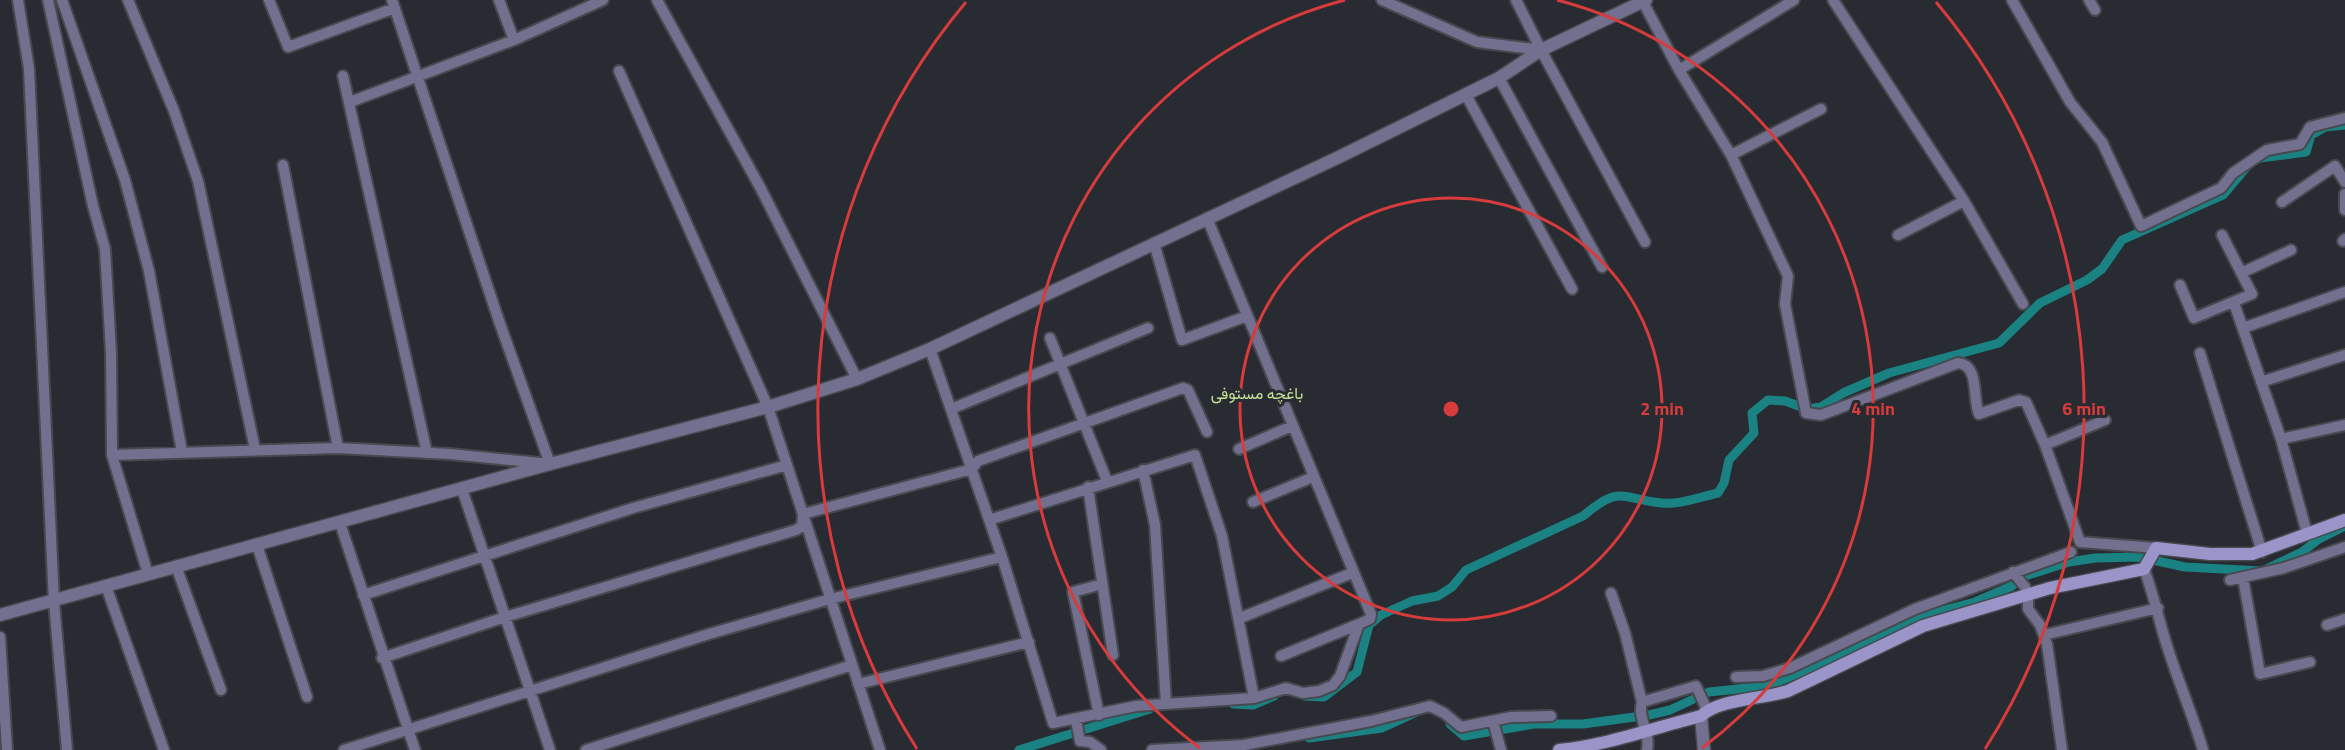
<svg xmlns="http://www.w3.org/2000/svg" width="2345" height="750" font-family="'Titillium Web',Vazirmatn,sans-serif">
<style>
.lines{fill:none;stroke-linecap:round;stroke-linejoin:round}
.canal{stroke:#1a8283;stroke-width:9}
.minor-casing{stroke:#46494e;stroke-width:14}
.tertiary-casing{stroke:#46494e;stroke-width:15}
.secondary-casing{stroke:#46494e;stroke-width:15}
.minor{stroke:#726f8f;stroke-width:10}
.tertiary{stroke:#726f8f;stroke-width:12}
.secondary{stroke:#9a95c8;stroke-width:12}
.ring{fill:none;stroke:#d73b3b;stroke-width:3}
.labels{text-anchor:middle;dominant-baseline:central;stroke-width:6;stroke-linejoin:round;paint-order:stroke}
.neighbourhood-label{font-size:16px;fill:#c5e097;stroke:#282b31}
.centre{fill:#d73b3b;stroke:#282b31;stroke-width:3}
.ring-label{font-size:18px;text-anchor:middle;font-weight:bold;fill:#d73b3b;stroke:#282b31;stroke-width:6;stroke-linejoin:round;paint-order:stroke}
</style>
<rect width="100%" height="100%" fill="#282b31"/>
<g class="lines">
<!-- canal -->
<path class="canal" d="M1305,696L1324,697L1357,672L1369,625L1381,615L1412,601L1438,596L1452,587L1466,570L1583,516C1620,485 1620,498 1661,503C1679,505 1700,497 1718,493L1724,483L1729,460L1754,433L1752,413L1768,400L1785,401L1807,409L1821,407L1843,393L1889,373L1999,343L2040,303L2087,280L2102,269L2122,240L2223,195L2249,164L2260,158L2306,152L2311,135L2325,127L2345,125
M1233,704L1253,705L1274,696
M1450,724L1464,736L1534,724H1583L1649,715L1670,710L1709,692L1767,686L1821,664L1911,619L1975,602L2012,586L2025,576L2069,562L2095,558L2139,557L2185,567L2262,571L2302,552L2319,539L2345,526
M1309,738L1382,728L1417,712
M1019,750L1150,709"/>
<defs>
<path id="minor" d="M18,0L29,69L54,602L67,750
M48,0L93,206L105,249L111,352L112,455L148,574
M62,0L125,180L149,271L182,452
M128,0L174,111L198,181L255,449
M269,0L288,47L395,8
M499,0L514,40
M657,0L760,187L857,379
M1382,0L1477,42L1541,50
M1516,0L1541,50L1645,242
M1833,0L1964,201L2023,304
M2012,0L2070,102L2102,142L2141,226L2221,188L2233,173L2267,150L2300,144L2310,127L2345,118
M2089,0L2095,10
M1643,2L1679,70L1731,155L1788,276L1785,304L1806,413L1821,415L1958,363C1980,365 1972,398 1979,414L2019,400L2026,402L2045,445L2080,542L2156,548
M1679,70L1794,0
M619,71L768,407L880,750
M343,76L427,453
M1499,78L1602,267
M1466,95L1572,289
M350,102L514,40L603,0
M1731,155L1821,109
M283,165L338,448
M2345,194V210
M2282,202L2335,166L2345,182
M1898,235L1964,201
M2343,241L2345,239
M1154,243L1182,340L1247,316
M2241,273L2291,250
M2180,285L2194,318L2252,294L2222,235
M2234,303L2281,439L2307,533
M2243,328L2345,292
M1050,338L1107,481
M930,349L1002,557L1053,723L1136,706L1254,698L1286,688L1303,693L1319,691L1333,685L1340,676L1359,624L1370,619L1371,614L1207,218
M2200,353L2262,552
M2261,382L2345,355
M951,409L1148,328
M2281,439L2345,425
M2045,445L2105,420
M1239,449L1292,426
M112,455L338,448L450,454L550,464L499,321L392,0
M1143,470L1155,525L1166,704
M1088,487L1113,655
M462,489L550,750
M1253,502L1313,477
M989,520L1195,455L1222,536L1254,698
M340,523L415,750
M257,545L307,697
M176,566L221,690
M2144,569C2154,595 2159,622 2168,649C2179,683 2193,716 2203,750
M2013,572L2025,587L2028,594V609L2040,625L2047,644L2062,750
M2243,578L2260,674L2310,662
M2230,580L2284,568L2345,547
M106,586L164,750
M1611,593L1625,633L1642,702C1637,718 1651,733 1647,750
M363,595L633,508L787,465
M1240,618L1352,573
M2327,625L2345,619
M2044,635L2158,608
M0,637L7,750
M1281,656L1359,624
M382,658L505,617L796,530L802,526L803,514L972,469L978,461L1183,388L1188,390L1207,432
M1736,677L1763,676L1790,668L1915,609L2071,552
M858,684L1029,642
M1642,702L1696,686L1707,710
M1099,715L1073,592L1102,584
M1076,720L1080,741L1090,742L1101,750
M1493,721L1501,750
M344,750L709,634L830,599L1002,557
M586,750L852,665
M1152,750L1244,745L1371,721L1430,706L1444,713L1461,727L1511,717L1551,716"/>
<path id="tertiary" d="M0,615L550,464L768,407L857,379L930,349L1337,158L1499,78L1541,50L1646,0
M1701,716L1704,750"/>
<path id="secondary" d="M1559,750C1608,745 1653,728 1701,716C1719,699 1762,699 1788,691L1923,626L2050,588L2144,569L2156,548L2210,554H2252L2345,520"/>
</defs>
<!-- minor casing -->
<use href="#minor" class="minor-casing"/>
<!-- tertiary casing -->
<use href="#tertiary" class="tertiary-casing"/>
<!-- secondary casing -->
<use href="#secondary" class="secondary-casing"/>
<!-- minor -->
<use href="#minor" class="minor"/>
<!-- tertiary -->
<use href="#tertiary" class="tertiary"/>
<!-- secondary -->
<use href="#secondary" class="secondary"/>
</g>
<!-- distance rings -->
<g class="ring">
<circle cx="1451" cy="409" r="211"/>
<path d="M1200 748A422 422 0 0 1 1345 0M1557 0A422 422 0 0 1 1702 748"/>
<path d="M917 749A633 633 0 0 1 966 2M1936 2A633 633 0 0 1 1985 749"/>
</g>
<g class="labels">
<!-- neighbourhood labels -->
<g class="neighbourhood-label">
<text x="1257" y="393">باغچه مستوفی</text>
</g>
</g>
<circle cx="1451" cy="409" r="9" class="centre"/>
<g class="ring-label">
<text x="1662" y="415">2 min</text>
<text x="1873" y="415">4 min</text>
<text x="2084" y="415">6 min</text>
</g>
</svg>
